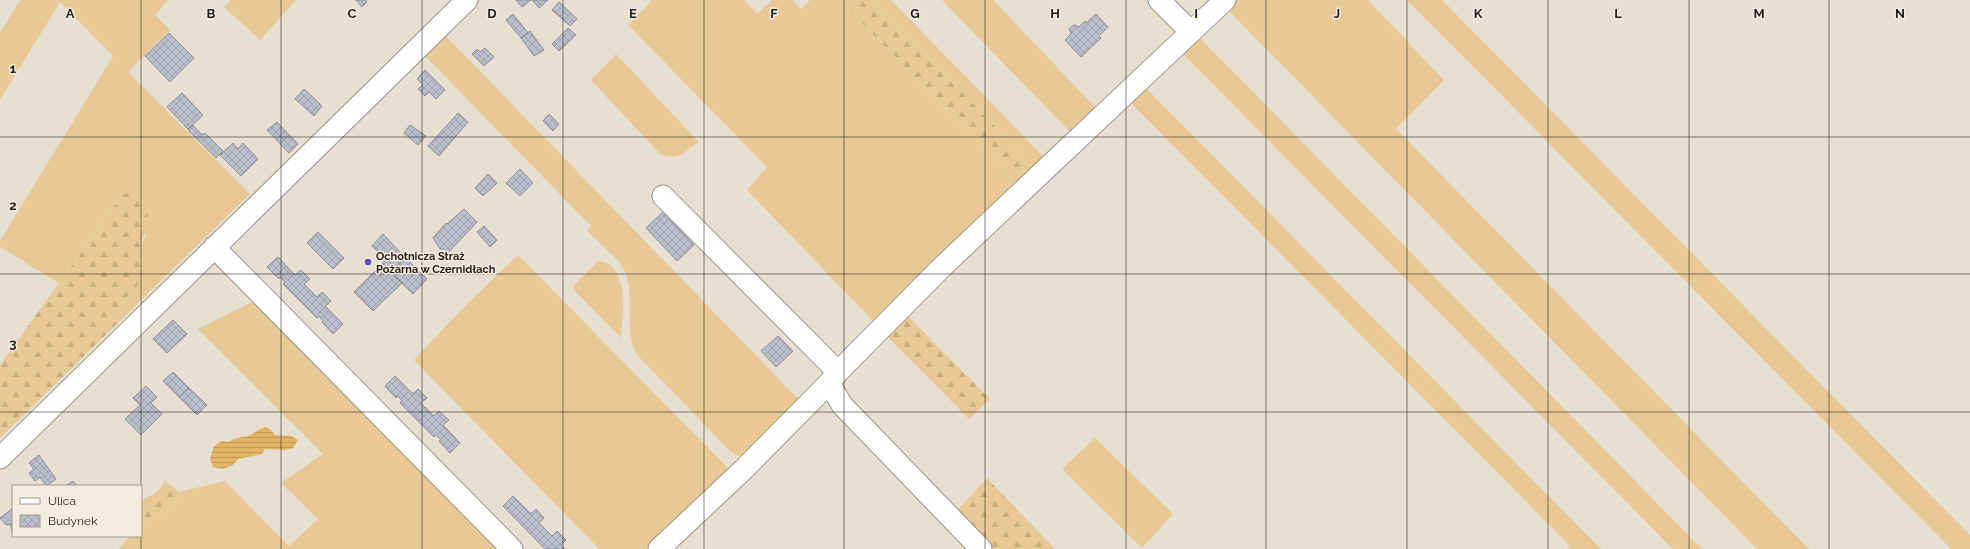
<svg xmlns="http://www.w3.org/2000/svg" width="1970" height="549" font-family="Raleway,sans-serif">
<style>
.grass{fill:#e8c995}
.forest{fill:url(#forest-firs)}
.water{fill:url(#water-rules)}
.building{fill:url(#building-cross-hatch);stroke:#8c8d9b}
.lines{fill:none;stroke-linecap:round;stroke-linejoin:round}
.minor-casing{stroke:#9b9387;stroke-width:23}
.minor{stroke:#fff;stroke-width:21}
.grid{fill:none;stroke:#211e19;stroke-width:1;stroke-opacity:0.55}
.poi-dot{fill:#574fc6;stroke:#f4ecde;stroke-width:1.5}
.labels{text-anchor:middle;dominant-baseline:central;stroke-width:3;stroke-linejoin:round;paint-order:stroke}
.poi-label{font-size:11px;font-weight:bold;fill:#211e19;stroke:#f4ecde;text-anchor:start}
.grid-label{font-size:13px;text-anchor:middle;font-weight:bold;fill:#211e19;stroke:#f4ecde;stroke-width:3;stroke-linejoin:round;paint-order:stroke}
</style>
<defs>
<pattern id="forest-firs" width="22" height="20" patternUnits="userSpaceOnUse"><rect width="22" height="20" fill="#e8c995"/><path d="M5 1l3.5 6h-7zM16 11l3.5 6h-7z" fill="#c7ac80"/></pattern>
<pattern id="water-rules" width="6" height="5" patternUnits="userSpaceOnUse"><rect width="6" height="5" fill="#e1b565"/><path d="M0 2.5h6" fill="none" stroke="#c19b57"/></pattern>
<pattern id="building-cross-hatch" width="8" height="8" patternUnits="userSpaceOnUse"><rect width="8" height="8" fill="#bcbecc"/><path d="M0 0l8 8M0 8l8-8" fill="none" stroke="#a1a3af"/></pattern>
</defs>
<rect width="100%" height="100%" fill="#e7dfd1"/>
<!-- grass -->
<path class="grass" d="M20,0H168L155,15L170,30L128,72L250,194L123,318L120,309V304L139,282L141,246L146,235L123,194L59,283L0,247V241L113,56L60,2L0,100V33Z
M231,0H296L260,40L224,7Z
M650,0H744L757,14L772,0H792L801,9L810,0H840L1015,181L1023,156L874,0H891L1047,160L874,322L747,190L767,167L628,25L651,2Z
M942,0H993L1099,111L1073,135Z
M1234,0H1368L1444,80L1396,129L1809,549H1757L1225,7Z
M1407,0H1442L1970,535V549H1951Z
M445,35L802,403L749,456H738L731,452L637,355L632,344L630,331L629,284L626,274L620,262L587,231L591,226L423,54Z
M1197,35L1702,549H1673L1180,51Z
M616,54L699,142C680,153 685,160 661,155L591,80Z
M1143,85L1601,549H1566L1570,546L1127,99Z
M518,255L732,472L651,549H599L414,360L465,306Z
M598,261C631,264 622,314 621,338L574,290V285Z
M258,299L504,549H119L130,536H141L142,522L162,515L174,506L179,492L225,481L289,546L318,519L281,483L323,454L198,329Z
M1095,438L1173,514L1142,548L1062,469Z"/>
<!-- forest -->
<path class="forest" d="M840,0H874L1023,156C1024,166 1022,173 1015,181Z
M123,194C132,194 136,196 142,203C155,220 144,230 141,247C140,256 146,266 143,274C139,286 128,295 120,304V309L123,318L0,438V365Z
M904,312L990,399L969,419L884,333Z
M987,478L1055,549H989L954,514Z
M165,480L179,492L174,506L162,515L142,522L141,500C153,495 160,492 165,480Z"/>
<!-- water -->
<path class="water" d="M265,427L270,429L275,435L291,436L298,440L293,448L285,450L265,449L262,454L238,459L233,465L223,469L213,467L210,459L214,446L222,441L229,442C234,437 241,438 247,436C253,434 258,430 265,427Z"/>
<!-- building -->
<path class="building" d="M356,0H366L367,2L362,7Z
M516,0H531L522,7Z
M532,0H548L539,8Z
M559,2L577,19L570,26L552,10Z
M513,14L528,33L521,38L506,20Z
M1096,14L1108,27L1099,36L1101,38L1081,57L1065,40L1071,34L1069,29L1074,25L1079,27L1085,21L1086,23Z
M568,28L576,35L559,51L552,44Z
M530,31L544,50L534,56L521,38Z
M169,33L194,58L170,82L145,56Z
M485,48L494,57L484,66L472,54L477,49L480,52Z
M425,70L445,90L436,99L429,92L425,96L418,89L423,85L417,79Z
M304,89L322,106L314,116L295,99Z
M182,93L203,115L188,129L167,107Z
M458,113L468,122L439,156L428,146Z
M549,114L559,124L553,131L543,121Z
M277,122L298,144L289,153L267,130Z
M193,125L202,135L205,133L223,151L216,158L188,130Z
M410,125L426,136L418,145L404,133Z
M233,143L238,149L243,143L258,159L241,176L220,155Z
M520,169L533,183L520,196L506,183Z
M488,174L497,183L483,196L475,188Z
M464,209L477,222L448,253L444,249H440L433,238L446,223L447,224Z
M663,212L694,245L677,261L646,228Z
M484,226L497,240L490,247L477,232Z
M318,232L344,258L333,269L307,243Z
M383,234L405,257L395,268L372,246Z
M278,257L295,275L301,270L310,279L304,284L317,297L322,292L331,301L325,306L343,324L333,334L322,322L323,321L319,316L317,318L283,284L285,282L280,277L279,279L267,267Z
M405,257L427,279L413,294L382,264L386,259L395,268Z
M382,264L402,283L373,311L354,292Z
M173,320L187,334L167,353L153,339Z
M778,336L793,351L776,367L761,351Z
M173,372L189,388L179,397L163,381Z
M395,376L413,394L418,389L427,398L421,403L434,416L439,411L449,420L443,425L460,443L450,453L439,441L441,440L436,435L434,437L400,403L402,401L398,396L396,398L385,386Z
M146,386L157,397L151,403L162,414L141,435L125,419L140,405L133,398Z
M189,388L207,405L197,415L179,397Z
M39,455L56,479L46,486L40,477L35,481L29,473L34,469L29,463Z
M73,481L77,486H68L67,485Z
M513,496L531,514L536,509L544,518L539,523L552,536L557,531L566,540L561,545L565,549H545L503,506Z
M13,508V534L10,524L6,525L0,518Z"/>
<g class="lines">
<defs>
<path id="minor" d="M1191,32L1225,0
M663,196L838,372
M214,247L512,549
M0,458L467,0
M659,549L743,470L829,383
M981,549L842,405L829,383L838,372L942,267L1191,32L1159,0"/>
</defs>
<!-- minor casing -->
<use href="#minor" class="minor-casing"/>
<!-- minor -->
<use href="#minor" class="minor"/>
</g>
<!-- grid -->
<path class="grid" d="M141,0V486M281,0V549M422,0V549M563,0V549M704,0V549M844,0V549M985,0V549M1126,0V549M1266,0V549M1407,0V549M1548,0V549M1689,0V549M1829,0V549M0,137H1970M0,274H1970M0,412H1970M141,536V549"/>
<!-- markers -->
<circle class="poi-dot" cx="368" cy="262" r="4"/>
<g class="labels">
<!-- poi labels -->
<g class="poi-label">
<text x="376" y="256">Ochotnicza Straż<tspan x="376" dy="13">Pożarna w Czernidłach</tspan></text>
</g>
</g>
<g class="grid-label">
<text x="70" y="18">A</text>
<text x="211" y="18">B</text>
<text x="352" y="18">C</text>
<text x="492" y="18">D</text>
<text x="633" y="18">E</text>
<text x="774" y="18">F</text>
<text x="915" y="18">G</text>
<text x="1055" y="18">H</text>
<text x="1196" y="18">I</text>
<text x="1337" y="18">J</text>
<text x="1478" y="18">K</text>
<text x="1618" y="18">L</text>
<text x="1759" y="18">M</text>
<text x="1900" y="18">N</text>
<text x="13" y="73">1</text>
<text x="13" y="210">2</text>
<text x="13" y="348">3</text>
</g>
<!-- legend -->
<rect x="12" y="485" width="130" height="52" fill="#f4ecde" stroke="#a09a8f"/>
<rect x="20" y="498" width="20" height="6" fill="#ffffff" stroke="#a09a8f"/>
<text x="48" y="505" font-size="12" fill="#211e19">Ulica</text>
<rect x="20" y="515" width="20" height="12" fill="url(#building-cross-hatch)" stroke="#a09a8f"/>
<text x="48" y="525" font-size="12" fill="#211e19">Budynek</text>
</svg>
